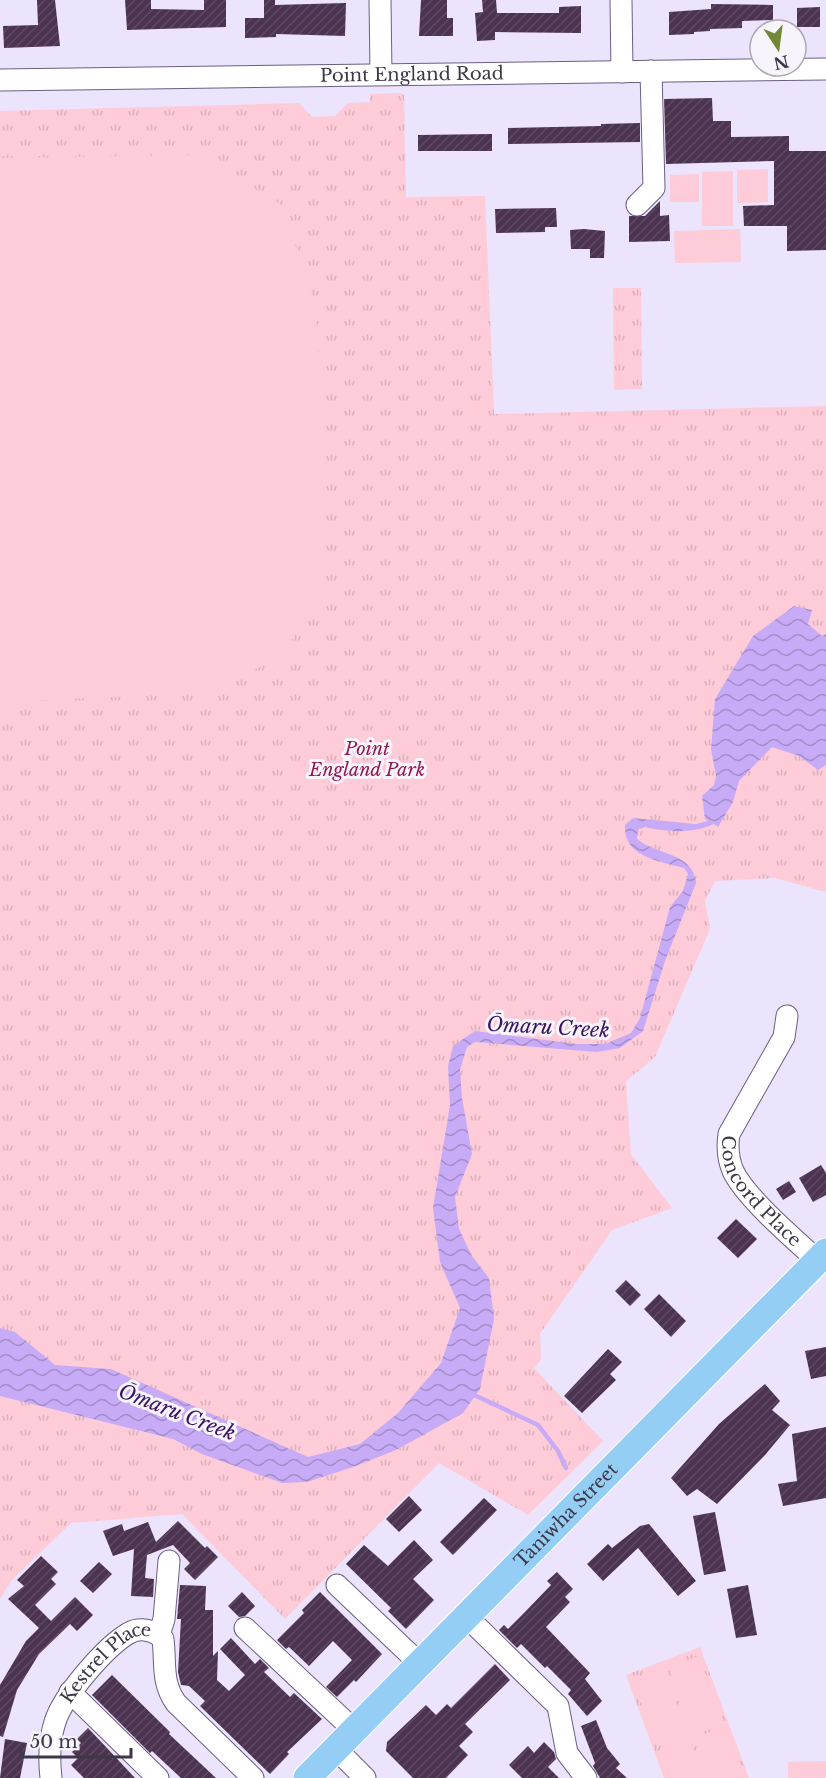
<svg xmlns="http://www.w3.org/2000/svg" width="826" height="1778" font-family="'Libre Baskerville',serif">
<style>
.park{fill:url(#park-tufts)}
.pitch{fill:#fdccd8}
.water{fill:url(#water-waves)}
.lines{fill:none;stroke-linecap:round;stroke-linejoin:round}
.stream{stroke:#c8abf6;stroke-width:4.5}
.building{fill:url(#building-hatch)}
.minor-casing{stroke:#6c5f82;stroke-width:23}
.major-casing{stroke:#fff;stroke-width:29}
.minor{stroke:#fff;stroke-width:21}
.major{stroke:#95cef5;stroke-width:27}
.labels{text-anchor:middle;dominant-baseline:central;stroke-width:6;stroke-linejoin:round;paint-order:stroke}
.street-label{font-size:18px;fill:#3d3748;stroke:#f7f4fc}
.park-label{font-size:18px;font-style:italic;fill:#96174e;stroke:#f7f4fc}
.water-label{font-size:20px;font-style:italic;fill:#3a1262;stroke:#f7f4fc}
</style>
<defs>
<pattern id="park-tufts" width="24" height="20" patternUnits="userSpaceOnUse" patternTransform="scale(1.5)"><rect width="24" height="20" fill="#fdccd8"/><path d="M3 7l-1-3M5 7V3M7 7l1-3M15 17l-1-3M17 17v-4M19 17l1-3" fill="none" stroke="#dab0bb"/></pattern>
<pattern id="water-waves" width="16" height="10" patternUnits="userSpaceOnUse" patternTransform="scale(1.5)"><rect width="16" height="10" fill="#c8abf6"/><path d="M0 5q4-4 8 0t8 0" fill="none" stroke="#a48cc9"/></pattern>
<pattern id="building-hatch" width="6" height="6" patternUnits="userSpaceOnUse" patternTransform="scale(1.5)"><rect width="6" height="6" fill="#4c3450"/><path d="M-1 1l2-2M0 6l6-6M5 7l2-2" fill="none" stroke="#5e4962"/></pattern>
</defs>
<rect width="100%" height="100%" fill="#ece3fc"/>
<!-- park -->
<path class="park" d="M401,93L404,95L406,197L485,196L494,414L826,406V892L775,878L715,881L705,901L710,929L655,1057L626,1081L631,1154L672,1208L612,1230L540,1334L541,1360L534,1368L603,1441L528,1515L439,1463L285,1619L182,1514L71,1523L11,1581L0,1599V111L299,103L312,117L335,116L348,103L370,102V94Z
M613,288H641L642,389L614,390Z
M700,1647L749,1778H664L626,1675Z"/>
<!-- pitch -->
<path class="pitch" d="M199,155L283,206L316,310L325,502L321,594L281,656L208,693L0,702V158Z
M768,169V202L737,203V170Z
M733,171V226H702V172Z
M699,174V202H670V175Z
M740,229L741,262L675,263L674,231Z
M699,1656L722,1719L691,1730L668,1667Z
M664,1669L687,1732L656,1743L633,1680Z
M725,1727L744,1778H709L694,1738Z
M690,1740L704,1778H669L659,1752Z
M826,1761V1778H788V1762Z"/>
<!-- water -->
<path class="water" d="M794,606L812,610L808,624L822,636L826,634V765L818,770L799,756L772,747L739,781L733,802L718,827L714,824C693,834 666,832 645,827L637,830V839C658,856 693,852 696,883L665,961L643,1031L620,1048L597,1052L475,1042L467,1047L460,1070L462,1098L472,1154L455,1197L459,1229L472,1256L489,1278L494,1319L480,1389L463,1413L396,1450L356,1466L307,1482L282,1483L202,1454L173,1439L0,1396V1328L15,1332L55,1365L111,1369L308,1457L360,1444L398,1413L441,1363L460,1308L440,1262L433,1208L450,1105L448,1066L453,1046L475,1031L577,1044H605L631,1033L640,1018L670,907L683,891L688,874L684,868C659,861 623,857 625,825L633,818L696,824L708,821L705,819L702,796L714,785L716,776L711,749L715,699L753,636Z"/>
<g class="lines">
<!-- stream -->
<path class="stream" d="M470,1393L538,1425L558,1451L566,1468"/>
</g>
<!-- building -->
<path class="building" d="M37,0H55L60,46L4,48L3,26L38,25Z
M125,0H151V9L204,10V0H226V27L127,30Z
M264,0H275V5L346,3L345,36L276,34V37L245,38V18H264Z
M421,0H447V18H453V36H419Z
M482,0H496L497,13H559V7L581,6V33L495,32V40L477,41L475,13L483,12Z
M711,4L773,5V20L742,21V28L710,29V31L694,32V34L669,35V12L711,9Z
M820,7V27H797V8Z
M712,98L713,121H731V137L789,136V151H826V250L787,251V226H744L743,206L774,205V161L666,164L664,99Z
M640,123V142L508,144V128L601,126V124Z
M492,134V151H418V135Z
M660,201V216L669,215L670,241L629,242V216H645Z
M556,208L557,227H545V232L496,233L495,209Z
M584,229L605,231L604,258H590V249H571L570,230Z
M821,1165L826,1173V1195L813,1202L799,1178Z
M789,1181L796,1192L783,1200L776,1189Z
M736,1219L757,1239L738,1258L717,1238Z
M626,1280L641,1295L630,1306L615,1291Z
M659,1294L686,1321L671,1337L644,1309Z
M826,1347V1376L811,1379L805,1351Z
M608,1349L622,1362L610,1374L616,1380L582,1413L564,1396Z
M765,1384L780,1401L772,1410L790,1425L765,1455L717,1504L697,1489L687,1496L671,1478L719,1424Z
M826,1427V1498L783,1506L778,1484L797,1481L792,1434Z
M409,1496L422,1510L399,1532L386,1519Z
M484,1498L497,1510L453,1555L440,1542Z
M715,1512L726,1571L704,1575L693,1516Z
M178,1521L205,1548L207,1546L218,1557L195,1580L184,1569L190,1563L173,1545L147,1555L145,1578L154,1579L153,1597L131,1596L134,1549L113,1556L103,1531L122,1524L124,1531L148,1522L156,1542Z
M649,1524L696,1581L678,1596L638,1548L603,1581L587,1564L608,1544L612,1548L640,1526Z
M414,1540L433,1560L413,1579L434,1600L406,1629L388,1611L391,1608L346,1564L364,1545L388,1566Z
M41,1556L58,1572L51,1579L56,1584L35,1605L51,1621L75,1597L93,1615L77,1631L70,1624L39,1654L17,1690L3,1737L0,1736V1685L26,1641L39,1628L8,1599L24,1586L17,1580Z
M99,1562L112,1574L93,1593L80,1581Z
M557,1572L573,1589L565,1597L570,1602L546,1627L590,1673L585,1679L602,1701L587,1716L568,1694L571,1690L547,1666L545,1668L521,1644L517,1648L499,1630L504,1625L508,1629L524,1613L551,1585L547,1581Z
M180,1585L206,1586L205,1610H213V1656L218,1651L217,1680L229,1691L245,1675L220,1649L231,1638L255,1664L260,1659L269,1668L264,1672L290,1697L294,1693L322,1719L287,1752L289,1754L270,1774L200,1706L205,1701L189,1686L181,1685L178,1672L181,1619H177Z
M748,1585L757,1635L736,1638L727,1589Z
M242,1592L255,1606L245,1616L239,1617L228,1606Z
M320,1592L382,1654L356,1682L354,1680L337,1697L326,1687L352,1660L333,1641L309,1666L289,1647L286,1649L277,1640L304,1613L302,1610Z
M495,1664L510,1680L465,1724L473,1732L459,1746L468,1755L446,1778H413L386,1751L387,1742L426,1705L436,1715L447,1704L451,1708Z
M112,1675L170,1732L169,1734L216,1778H181L152,1751L150,1753L92,1695Z
M596,1720L607,1748L620,1764L616,1768L627,1778H600L593,1766L595,1763L581,1726Z
M88,1728L106,1747L135,1778H84L71,1765L78,1758L72,1752L81,1743L77,1739Z
M5,1739L27,1743L20,1778H0Z
M544,1742L554,1752L556,1759L548,1767L559,1778H522L509,1765L528,1746L534,1753Z"/>
<g class="lines">
<defs>
<g id="minor">
<path d="M380,0L381,74"/>
<path d="M621,0L622,72"/>
<path id="s1" d="M0,80L826,69"/>
<path d="M637,205L654,188L651,71"/>
<path id="s2" d="M787,1016L784,1037L729,1134C727,1147 728,1159 733,1171C746,1198 794,1239 817,1260"/>
<path d="M337,1585L419,1663"/>
<path d="M466,1616L558,1706L567,1753L586,1778"/>
<path d="M245,1628L354,1730"/>
<path d="M159,1635L164,1619L169,1561"/>
<path d="M70,1692L158,1778"/>
<path d="M336,1749L365,1778"/>
<path id="s3" d="M51,1778C49,1760 49,1740 55,1722C63,1696 105,1647 129,1633C140,1627 155,1630 163,1639C166,1663 161,1682 176,1703L253,1778"/>
</g>
<g id="major">
<path id="s4" d="M307,1778L826,1252"/>
</g>
</defs>
<!-- minor casing -->
<use href="#minor" class="minor-casing"/>
<!-- major casing -->
<use href="#major" class="major-casing"/>
<!-- minor -->
<use href="#minor" class="minor"/>
<!-- major -->
<use href="#major" class="major"/>
</g>
<g class="labels">
<!-- street labels -->
<g class="street-label">
<text stroke="none"><textPath href="#s1" startOffset="412">Point England Road</textPath></text>
<text stroke="none"><textPath href="#s2" startOffset="201">Concord Place</textPath></text>
<text stroke="none"><textPath href="#s4" startOffset="369">Taniwha Street</textPath></text>
<text stroke="none"><textPath href="#s3" startOffset="138">Kestrel Place</textPath></text>
</g>
<!-- park labels -->
<g class="park-label">
<text x="367" y="749">Point<tspan x="367" dy="21">England Park</tspan></text>
</g>
<!-- water labels -->
<g class="water-label">
<text transform="translate(548 1027) rotate(3)">Ōmaru Creek</text>
<text transform="translate(177 1412) rotate(21)">Ōmaru Creek</text>
</g>
</g>
<!-- north arrow -->
<g transform="translate(778 48) rotate(167)"><circle r="28" fill="#f7f4fc" stroke="#ada8b4" stroke-width="1.5"/>
<path d="M0-4.5L10 22L0 15L-10 22Z" fill="#738737"/>
<text y="-9" font-size="16" font-weight="bold" text-anchor="middle" fill="#3d3748">N</text>
</g>
<!-- scale -->
<path d="M21 1748v9h110v-9" fill="none" stroke="#3d3748" stroke-width="3"/>
<text x="30" y="1748" font-size="18" fill="#3d3748" stroke="#f7f4fc" stroke-width="4.5" paint-order="stroke">50 m</text>
</svg>
